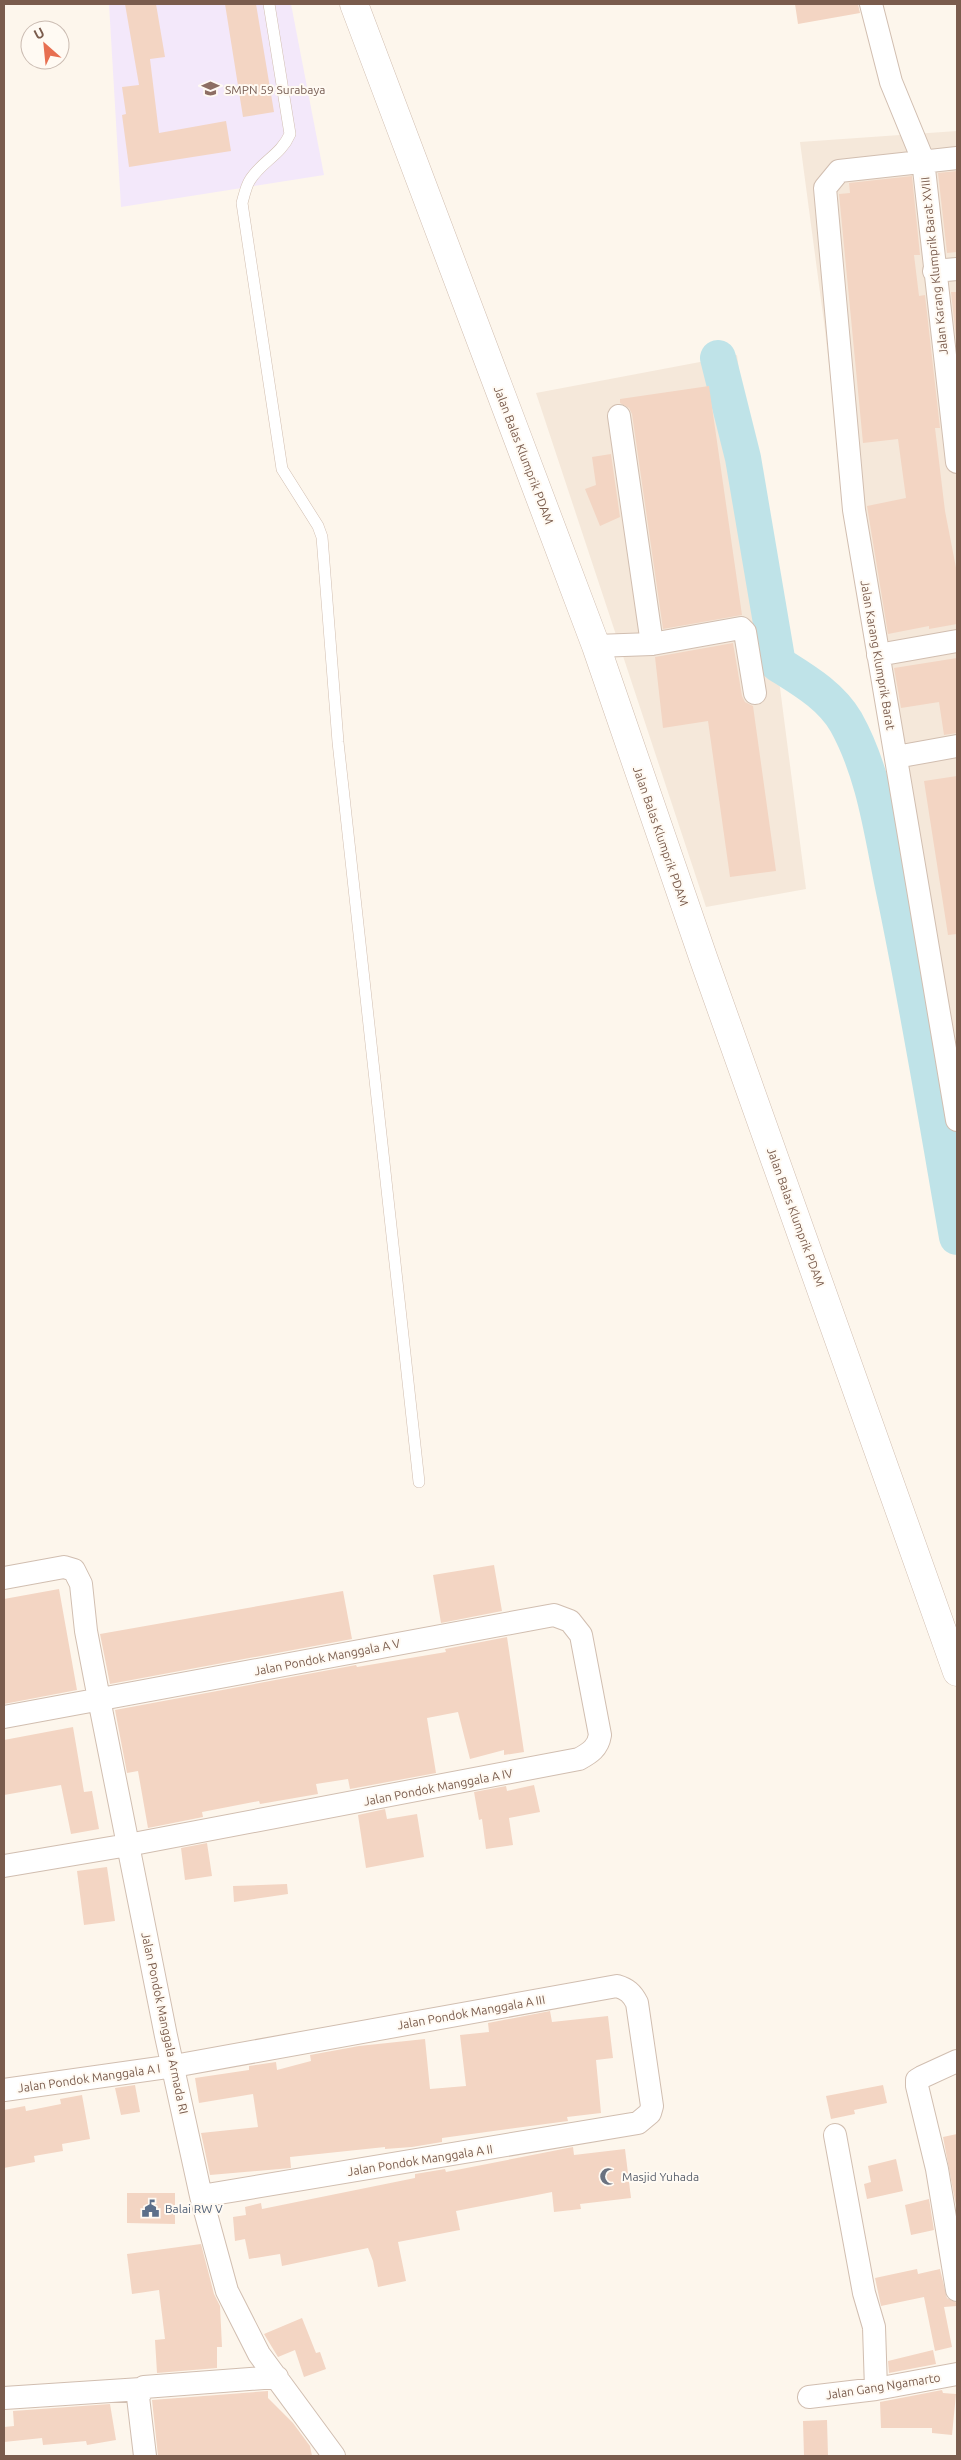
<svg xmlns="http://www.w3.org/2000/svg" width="961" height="2460" font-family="Ubuntu,sans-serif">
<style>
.residential{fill:#f5e8da}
.education{fill:#f3e8fa}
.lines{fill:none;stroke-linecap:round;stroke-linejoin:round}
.river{stroke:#bfe3e8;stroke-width:36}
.building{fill:#f3d5c3}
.service-casing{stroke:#d1beb0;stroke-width:12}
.minor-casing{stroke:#d1beb0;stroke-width:24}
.tertiary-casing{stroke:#d1beb0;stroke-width:29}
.service{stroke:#fff;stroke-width:11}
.minor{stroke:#fff;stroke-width:22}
.tertiary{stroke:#fff;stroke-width:28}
.labels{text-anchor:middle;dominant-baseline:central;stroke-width:4;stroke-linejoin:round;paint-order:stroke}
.education-label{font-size:12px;fill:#785e54;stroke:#fffaf3;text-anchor:start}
.street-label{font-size:12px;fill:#7a5c4d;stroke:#fffaf3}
.worship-label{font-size:12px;fill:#5b616d;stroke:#fffaf3;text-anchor:start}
.service-label{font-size:12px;fill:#4e5e75;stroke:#fffaf3;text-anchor:start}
</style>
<rect width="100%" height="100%" fill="#fdf6ec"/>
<!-- residential -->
<path class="residential" d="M957,131V1135L851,560L825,330L800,142Z
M737,355L806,889L706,907L536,393Z"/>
<!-- education -->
<path class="education" d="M109,4H291L324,175L121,207Z"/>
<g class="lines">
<!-- river -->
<path class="river" d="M718,358L743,458L778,664C803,680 830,695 846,722C875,774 882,834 894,891C918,1006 937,1122 957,1237"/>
</g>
<!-- building -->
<path class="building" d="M125,4H156L165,57L150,59L159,133L226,121L231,151L129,167L122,115L126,114L122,87L139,85Z
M225,4H256L274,112L243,117Z
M795,4H858L860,13L798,24Z
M957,171V252L947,253L938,173Z
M912,176L920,255H914L919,296L925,295L940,428H935L945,511L957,573V624L929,629V626L888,634L867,506L906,498L898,439L863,443L839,194L850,193L849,183Z
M951,292H957V347Z
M709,386L742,615L663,629L632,414L629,408L620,403V399Z
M611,454L620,517L600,526L585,489L596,485L592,457Z
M733,643L742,696L745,702L753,706L776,871L730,877L708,721L663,728L655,657Z
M957,658V733L944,735L939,702L901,708L894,668Z
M957,776V934L948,935L924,781Z
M494,1565L502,1611L441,1623L433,1575Z
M59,1589L77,1690L4,1704V1599Z
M343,1591L352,1639L110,1684L100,1634Z
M507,1637L524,1752L504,1755V1750L470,1759L458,1712L427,1718L436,1773L350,1789L348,1779L316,1784L318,1794L260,1804L259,1801L202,1812L203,1817L148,1828L138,1771L127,1773L115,1710L356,1665L357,1667L446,1652L445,1649Z
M73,1727L84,1792L92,1791L99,1829L71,1834L61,1785L4,1795V1740Z
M534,1785L540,1812L509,1818L513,1845L486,1849L482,1819L479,1820L474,1792L506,1786L507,1791Z
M385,1809L387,1819L417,1814L424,1857L366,1868L358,1815Z
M207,1843L212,1876L185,1880L181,1848Z
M107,1867L115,1921L84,1925L77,1871Z
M287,1884L288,1894L234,1902L233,1886Z
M550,2011L552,2022L608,2016L613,2058L596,2060L601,2113L567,2117L568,2121L442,2138V2142L412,2147L385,2149V2147L290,2157L291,2168L210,2175L201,2133L258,2127L253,2094L199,2103L195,2078L249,2070V2066L276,2062L277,2070L311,2061L310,2055L359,2046L425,2039L430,2089L466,2086L460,2035L489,2032L488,2023Z
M135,2085L140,2112L121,2115L115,2088Z
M883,2085L887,2103L854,2110L855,2114L831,2119L826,2096Z
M82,2095L90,2139L62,2144L63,2151L34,2156L35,2162L4,2168V2110L25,2106L26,2111L61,2104L60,2099Z
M957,2134V2211L943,2137Z
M573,2147L574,2155L625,2149L631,2198L580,2204L581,2209L554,2212L552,2192L456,2211L460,2230L398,2242L406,2281L378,2287L373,2261L368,2248L282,2266L280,2254L249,2259L245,2239L235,2241L233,2217L246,2215L245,2207L261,2203L262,2209L415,2178V2174L445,2169L446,2172Z
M896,2159L903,2191L867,2199L864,2184L871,2182L868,2166Z
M127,2193H175V2224L127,2223Z
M929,2199L934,2230L911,2235L905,2205Z
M201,2244L214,2294L220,2306L222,2347H217V2368L157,2373L155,2340L165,2339L159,2290L132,2294L127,2254Z
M917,2269L918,2274L940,2269L947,2298L957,2303V2306L944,2307L952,2347L935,2351L924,2297L881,2306L875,2278Z
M302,2318L316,2353L320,2352L326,2369L304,2377L295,2350L278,2357L264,2334Z
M933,2350L936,2364L889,2373L888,2361Z
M942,2390L943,2393L956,2394L952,2435L932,2433V2428H881L880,2402Z
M268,2391V2398L293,2423L310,2446L312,2456H158L152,2400Z
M110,2404L116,2440L87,2445L86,2441L43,2445L42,2438L4,2442V2427L14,2426L13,2411Z
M827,2420L828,2456H804L803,2421Z"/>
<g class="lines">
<defs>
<path id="service" d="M269,4L290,134C281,155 262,161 250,180C246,186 244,196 242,203L282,469L318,526L322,537L338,742L419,1482"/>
<path id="minor" d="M871,4L891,82L923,160L957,462
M957,158L839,171L825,188L854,510L957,1120
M934,271L957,269
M619,416L652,644
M596,646L652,644L741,628L745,632L755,693
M878,655L957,641
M896,757L957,746
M4,1578L64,1567L74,1570L81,1584L86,1631L99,1699L166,2036L201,2196L227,2291L259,2354L334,2456
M4,1717L554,1615L570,1621L581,1635L600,1735C598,1748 590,1753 579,1759L128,1845L4,1866
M957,2061L922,2077L917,2080V2086L937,2169L957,2290
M4,2090L174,2066L617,1986C627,1989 632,1993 637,2003L652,2106L650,2113L638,2123L201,2196
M835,2135L864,2293L874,2327L876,2389
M809,2397L876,2389L957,2374
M4,2398L141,2389
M145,2456L138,2397L144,2387L277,2377"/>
<path id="tertiary" d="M354,4L596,646L704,960L957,1672"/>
</defs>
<!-- service casing -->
<use href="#service" class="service-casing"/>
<!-- minor casing -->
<use href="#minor" class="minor-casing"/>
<!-- tertiary casing -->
<use href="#tertiary" class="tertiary-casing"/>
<!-- service -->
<use href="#service" class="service"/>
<!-- minor -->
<use href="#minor" class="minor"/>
<!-- tertiary -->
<use href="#tertiary" class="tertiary"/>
</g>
<!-- icons -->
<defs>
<symbol id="school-bare" viewBox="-9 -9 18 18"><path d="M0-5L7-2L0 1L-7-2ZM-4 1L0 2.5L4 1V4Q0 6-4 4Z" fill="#8d6e63" stroke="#fffaf3" stroke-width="2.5" paint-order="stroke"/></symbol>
<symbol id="mosque-bare" viewBox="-9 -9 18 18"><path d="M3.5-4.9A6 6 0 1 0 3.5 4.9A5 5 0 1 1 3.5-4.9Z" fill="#6b7280" stroke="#fffaf3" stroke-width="2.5" paint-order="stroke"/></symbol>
<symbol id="civic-bare" viewBox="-9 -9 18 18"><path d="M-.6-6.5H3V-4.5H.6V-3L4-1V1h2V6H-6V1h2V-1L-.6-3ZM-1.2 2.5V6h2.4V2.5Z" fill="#5c6f8a" stroke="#fffaf3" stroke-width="2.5" paint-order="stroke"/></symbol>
</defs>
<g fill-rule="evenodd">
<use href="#school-bare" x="198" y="76" width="25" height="25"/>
<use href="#mosque-bare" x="596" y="2164" width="25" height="25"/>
<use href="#civic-bare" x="138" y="2196" width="25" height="25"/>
</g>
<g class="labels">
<!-- education labels -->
<g class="education-label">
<text x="225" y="89">SMPN 59 Surabaya</text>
</g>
<!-- street labels -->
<g class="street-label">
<text transform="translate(934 266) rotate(-96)">Jalan Karang Klumprik Barat XVIII</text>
<text transform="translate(524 455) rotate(69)">Jalan Balas Klumprik PDAM</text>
<text transform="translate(878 655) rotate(80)">Jalan Karang Klumprik Barat</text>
<text transform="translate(661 836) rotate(71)">Jalan Balas Klumprik PDAM</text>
<text transform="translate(796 1217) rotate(70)">Jalan Balas Klumprik PDAM</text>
<text transform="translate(327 1657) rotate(-11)">Jalan Pondok Manggala A V</text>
<text transform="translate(438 1787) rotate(-11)">Jalan Pondok Manggala A IV</text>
<text transform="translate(471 2012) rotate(-10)">Jalan Pondok Manggala A III</text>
<text transform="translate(165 2023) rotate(78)">Jalan Pondok Manggala Armada RI</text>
<text transform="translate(89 2078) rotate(-8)">Jalan Pondok Manggala A I</text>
<text transform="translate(420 2160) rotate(-9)">Jalan Pondok Manggala A II</text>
<text transform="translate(883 2386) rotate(-9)">Jalan Gang Ngamarto</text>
</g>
<!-- worship labels -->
<g class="worship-label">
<text x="622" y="2176">Masjid Yuhada</text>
</g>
<!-- service labels -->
<g class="service-label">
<text x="165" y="2208">Balai RW V</text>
</g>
</g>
<!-- border -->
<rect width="961" height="2460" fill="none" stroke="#7a5c4d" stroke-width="10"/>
<!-- north arrow -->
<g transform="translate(45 45) rotate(333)"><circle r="24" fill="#fffaf3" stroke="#cabbb1"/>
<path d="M0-4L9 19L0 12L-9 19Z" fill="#e76f51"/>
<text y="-8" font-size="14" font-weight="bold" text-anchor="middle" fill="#7a5c4d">U</text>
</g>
</svg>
